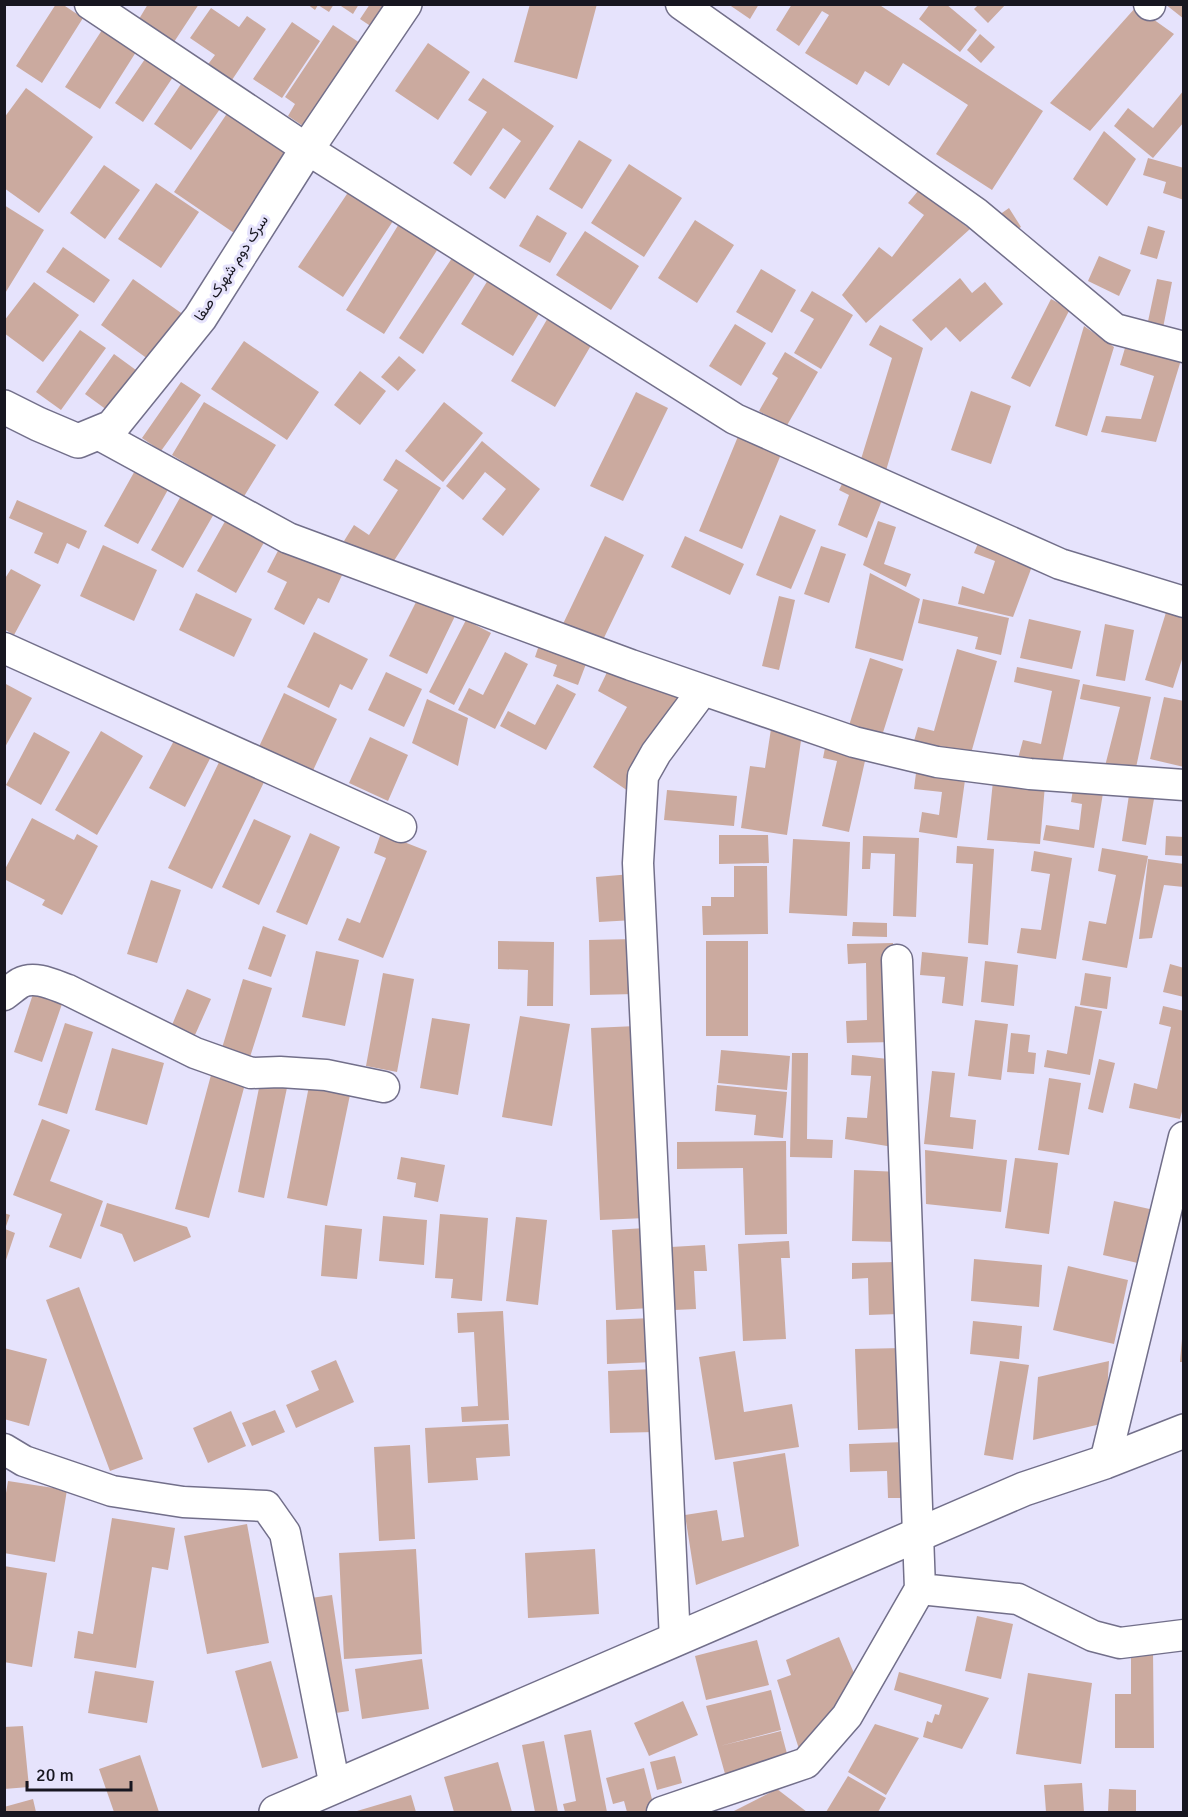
<svg xmlns="http://www.w3.org/2000/svg" width="1188" height="1817" font-family="Signika,Vazirmatn,sans-serif">
<style>
.building{fill:#cbaa9f}
.lines{fill:none;stroke-linecap:round;stroke-linejoin:round}
.minor-casing{stroke:#726f8a;stroke-width:33}
.tertiary-casing{stroke:#726f8a;stroke-width:36}
.minor{stroke:#fff;stroke-width:30}
.tertiary{stroke:#fff;stroke-width:33}
.labels{text-anchor:middle;dominant-baseline:central;stroke-width:6;stroke-linejoin:round;paint-order:stroke}
.street-label{font-size:15px;fill:#171620;stroke:#e6e3fc}
</style>
<rect width="100%" height="100%" fill="#e6e3fc"/>
<!-- building -->
<path class="building" d="M56,4H62L83,18L42,83L16,66Z
M148,4H199L174,42L139,19Z
M307,4H334L329,12L318,5L315,10Z
M338,4H359L353,14Z
M370,4H392L381,33L360,19Z
M530,4H597L577,79L514,62Z
M728,4H759L750,19Z
M792,4H878L1043,111L992,190L936,154L968,105L903,63L889,86L865,71L857,85L805,53L829,15L822,11L799,46L776,30Z
M930,4H946L977,30L960,52L919,19Z
M979,4H1006L988,23L974,9Z
M1165,4H1184V19Z
M1136,7L1174,34L1090,131L1050,103Z
M211,8L239,27L247,16L266,29L230,83L206,67L215,55L190,38Z
M292,22L320,41L282,98L253,79Z
M333,25L369,49L312,132L288,116L295,104L285,97Z
M102,30L136,52L100,109L65,87Z
M980,34L995,47L981,63L967,50Z
M428,43L470,72L438,120L395,91Z
M145,59L173,77L143,122L115,103Z
M483,78L554,126L505,199L489,188L521,141L503,128L471,176L453,163L487,112L468,100Z
M181,84L220,109L191,150L154,124Z
M26,88L93,137L39,213L4,188V118Z
M1184,90V122L1153,158L1114,126L1128,108L1153,128Z
M228,112L295,157L240,237L174,192Z
M1104,131L1136,159L1107,206L1073,179Z
M579,140L612,160L582,209L549,189Z
M1148,158L1184,168V200L1163,193L1166,182L1143,175Z
M629,164L682,198L644,257L591,223Z
M104,165L140,190L105,239L70,213Z
M156,183L199,212L161,268L118,239Z
M353,185L397,215L343,297L298,267Z
M918,191L970,229L866,323L842,295L879,247L892,257L924,215L908,203Z
M4,205L44,230L4,295Z
M1009,208L1021,227L1010,234L999,215Z
M537,215L567,233L550,263L519,246Z
M402,219L441,244L384,334L346,310Z
M695,220L734,245L697,303L658,278Z
M1148,226L1165,231L1157,259L1140,254Z
M585,231L639,266L611,310L556,275Z
M63,247L110,280L94,303L46,272Z
M454,255L477,271L423,354L399,338Z
M1099,256L1131,270L1119,296L1088,281Z
M761,269L796,290L772,333L736,312Z
M960,278L972,293L985,282L1003,304L960,342L946,327L931,341L912,320Z
M133,279L184,315L152,362L101,325Z
M1157,279L1172,282L1163,328L1147,326Z
M488,280L540,312L513,356L461,324Z
M34,282L79,315L43,362L4,333V321Z
M812,291L853,315L821,369L794,353L814,319L800,311Z
M1051,299L1070,309L1030,387L1011,378Z
M549,316L593,342L555,407L511,381Z
M735,324L766,343L741,386L709,366Z
M880,325L923,348L884,477L858,469L892,358L869,345Z
M1084,326L1114,347L1087,436L1055,426Z
M80,330L106,348L61,410L36,392Z
M244,341L319,392L287,440L211,389Z
M1125,348L1181,360L1156,442L1101,432L1106,416L1141,419L1154,376L1120,365Z
M785,352L818,372L786,427L759,411L778,378L772,374Z
M114,354L140,373L111,413L85,394Z
M399,356L416,370L398,391L381,377Z
M360,371L386,391L360,425L334,405Z
M181,382L201,395L161,451L142,438Z
M971,391L1011,406L991,464L951,450Z
M636,392L668,408L623,501L590,486Z
M204,402L276,445L243,498L172,455Z
M444,402L483,433L443,482L405,451Z
M739,434L782,452L742,549L699,531Z
M482,441L540,489L503,536L482,519L506,489L485,472L463,500L446,486Z
M396,459L441,488L388,570L344,541L354,525L369,535L398,490L383,480Z
M137,467L170,486L138,544L104,526Z
M846,476L884,495L867,538L838,525L849,495L839,490Z
M182,494L215,512L183,568L151,550Z
M17,500L87,531L79,549L67,543L58,564L34,553L43,533L9,518Z
M780,515L816,530L791,589L756,575Z
M228,516L267,537L236,593L197,571Z
M878,521L896,527L884,564L911,574L906,587L863,565Z
M605,536L644,555L601,644L562,626Z
M685,536L744,564L730,595L671,567Z
M979,541L1034,561L1013,617L958,604L962,586L984,594L995,561L974,553Z
M282,543L343,573L329,603L318,598L304,625L274,609L287,582L267,572Z
M103,545L157,570L134,621L80,596Z
M821,546L846,554L829,603L804,594Z
M11,569L41,585L14,635L4,629V580Z
M870,573L920,599L903,661L855,648Z
M196,593L252,619L234,657L179,630Z
M419,596L456,614L427,674L389,656Z
M779,596L795,600L779,670L762,666Z
M923,599L1009,618L1001,655L975,649L978,637L918,623Z
M1168,606L1184,611V653L1173,688L1145,680Z
M1029,619L1081,631L1072,669L1020,658Z
M466,620L491,633L454,705L429,692Z
M1105,624L1134,630L1125,681L1096,676Z
M314,632L368,659L352,690L340,684L329,708L287,687Z
M541,639L589,656L578,685L553,676L557,665L535,657Z
M957,649L997,661L968,764L912,748L918,727L934,731Z
M505,652L528,664L495,729L458,710L469,688L483,695Z
M870,658L903,669L880,742L847,732Z
M1017,667L1080,680L1060,772L1016,766L1023,740L1041,744L1052,691L1014,682Z
M609,668L692,698L628,791L593,767L627,707L598,691Z
M386,672L422,689L404,727L368,710Z
M4,683L32,698L4,749Z
M557,684L576,694L546,750L500,726L508,711L535,725Z
M1083,684L1151,697L1134,777L1103,774L1120,707L1080,699Z
M284,693L337,719L310,777L257,751Z
M1164,697L1184,701V767L1150,759Z
M427,699L468,718L458,766L412,743Z
M771,729L802,734L787,835L741,828L750,766L765,768Z
M101,731L143,756L97,835L55,810Z
M34,732L70,752L41,805L6,785Z
M178,733L214,751L185,807L149,788Z
M370,737L408,755L388,801L349,783Z
M826,743L867,752L849,832L822,826L837,761L823,758Z
M222,756L266,778L212,889L168,868Z
M916,773L965,780L957,838L919,832L922,812L939,815L942,792L914,789Z
M993,781L1045,785L1040,844L987,840Z
M1074,783L1104,787L1094,848L1043,840L1046,825L1079,830L1082,804L1071,802Z
M667,790L737,796L734,826L664,820Z
M1129,795L1154,799L1146,845L1122,841Z
M32,818L74,840L77,834L98,846L62,915L42,905L45,900L4,879V871Z
M254,819L291,836L259,905L222,887Z
M310,833L340,847L307,925L276,912Z
M381,833L427,851L383,958L338,940L347,918L360,923L386,858L374,853Z
M719,835H768L769,863L719,864Z
M863,836L919,838L916,917L893,916L895,854L871,853L870,869H862Z
M1166,836L1184,837V856L1165,855Z
M793,839L850,842L847,916L789,913Z
M957,846L994,849L988,945L968,943L973,864L956,863Z
M1102,848L1148,856L1127,968L1082,960L1089,921L1106,924L1116,875L1098,871Z
M1034,851L1072,858L1056,959L1017,953L1021,928L1041,930L1050,874L1031,871Z
M1148,859L1184,864V887L1164,885L1152,938L1139,939Z
M734,866H767L768,934L703,935L702,906H711V897H734Z
M632,874L634,920L599,922L596,877Z
M151,880L181,890L157,963L127,954Z
M853,922L887,923V937L852,936Z
M263,926L286,935L271,977L248,969Z
M635,939L636,994L590,995L589,940Z
M498,941L554,942L553,1006H527L528,970L498,969Z
M706,941H748V1036H706Z
M893,943L894,1042L847,1043L846,1021L867,1020L866,963L848,964L847,944Z
M316,951L359,960L345,1026L302,1017Z
M922,952L968,957L963,1006L942,1003L945,977L920,975Z
M985,961L1018,965L1014,1006L981,1002Z
M1170,964L1184,968V997L1163,992Z
M383,973L414,979L397,1072L366,1066Z
M1085,973L1111,977L1107,1009L1080,1005Z
M243,979L272,988L250,1057L222,1048Z
M187,989L211,999L195,1035L172,1025Z
M33,994L62,1004L42,1062L14,1052Z
M1075,1006L1102,1011L1090,1075L1044,1067L1047,1050L1067,1054Z
M1163,1006L1184,1011V1104L1180,1119L1129,1108L1134,1083L1157,1089L1171,1027L1159,1024Z
M520,1016L570,1024L552,1126L502,1117Z
M432,1018L470,1024L458,1095L420,1088Z
M975,1020L1008,1024L1001,1080L968,1076Z
M65,1023L93,1032L67,1114L38,1105Z
M637,1026L646,1218L600,1220L591,1028Z
M1011,1033L1030,1035L1028,1052L1036,1053L1034,1074L1007,1072Z
M112,1048L164,1063L147,1125L95,1110Z
M721,1050L790,1056L787,1090L718,1083Z
M792,1053H808L807,1139L833,1140L832,1158L790,1157Z
M852,1055L897,1060L899,1148L845,1139L847,1117L867,1118L871,1076L851,1075Z
M1099,1059L1115,1063L1103,1113L1088,1109Z
M932,1071L955,1073L950,1117L976,1120L973,1149L924,1144Z
M211,1075L245,1084L209,1218L175,1209Z
M261,1078L288,1083L264,1198L238,1192Z
M1049,1078L1081,1083L1069,1155L1038,1150Z
M310,1081L351,1090L327,1206L287,1198Z
M717,1085L787,1092L783,1138L754,1135L756,1115L715,1111Z
M42,1119L70,1130L50,1181L103,1201L81,1259L49,1247L62,1214L13,1195Z
M786,1141L787,1234L745,1235L743,1168L677,1169V1142Z
M925,1150L1007,1160L1001,1212L926,1204Z
M401,1157L445,1165L438,1202L414,1197L416,1183L397,1179Z
M1015,1158L1058,1163L1049,1234L1005,1228Z
M854,1170L900,1172L899,1242L852,1241Z
M1114,1201L1154,1210L1142,1264L1103,1255Z
M107,1203L187,1227L191,1237L134,1262L122,1234L100,1226Z
M4,1213L10,1215L5,1229L15,1233L5,1263Z
M440,1214L488,1218L482,1301L451,1298L453,1279L435,1278Z
M383,1216L427,1220L424,1265L379,1261Z
M516,1217L547,1220L538,1305L506,1301Z
M325,1225L362,1229L357,1279L321,1276Z
M646,1228L650,1308L616,1310L612,1230Z
M789,1241L790,1258H781L786,1339L743,1341L738,1244Z
M705,1245L707,1271H694L696,1309L674,1310L671,1247Z
M974,1259L1042,1265L1039,1307L971,1301Z
M897,1262L899,1314L869,1315L868,1278L852,1279V1263Z
M1068,1266L1128,1280L1114,1344L1053,1330Z
M79,1287L143,1459L110,1471L46,1300Z
M503,1311L509,1420L462,1422L461,1407L478,1406L474,1332L458,1333L457,1313Z
M652,1318L653,1362L607,1364L606,1320Z
M973,1321L1022,1326L1019,1359L970,1354Z
M1182,1339H1184V1362H1180Z
M4,1348L47,1359L29,1426L4,1419Z
M903,1348L906,1428L858,1430L855,1349Z
M735,1351L744,1412L792,1404L799,1447L715,1460L699,1357Z
M336,1360L354,1402L296,1428L286,1405L319,1390L311,1371Z
M1000,1361L1029,1365L1013,1460L984,1455Z
M1109,1361L1105,1423L1033,1440L1038,1377Z
M654,1369L656,1432L610,1433L608,1371Z
M275,1410L285,1432L252,1446L242,1423Z
M231,1411L246,1446L208,1463L193,1428Z
M508,1424L510,1456L476,1458L478,1480L428,1483L425,1428Z
M905,1442L907,1498H888L887,1471L850,1472L849,1444Z
M410,1445L415,1539L379,1541L374,1447Z
M785,1453L799,1546L696,1585L685,1515L717,1510L722,1541L744,1537L733,1462Z
M8,1481L67,1490L55,1562L4,1553V1505Z
M112,1518L175,1528L168,1570L152,1567L136,1668L74,1658L78,1631L93,1634Z
M247,1524L269,1643L207,1654L184,1536Z
M416,1549L422,1654L344,1659L339,1553Z
M595,1549L599,1614L528,1618L525,1553Z
M4,1566L47,1573L32,1667L4,1662Z
M332,1595L349,1711L329,1714L311,1598Z
M977,1616L1013,1624L1001,1679L965,1671Z
M839,1637L858,1683L799,1749L777,1680L791,1675L786,1660Z
M757,1640L769,1685L706,1700L695,1656Z
M1153,1651L1154,1748H1115V1694H1131V1652Z
M422,1659L429,1709L362,1719L355,1669Z
M271,1661L298,1758L262,1768L235,1671Z
M95,1671L154,1681L147,1723L88,1713Z
M899,1672L989,1698L962,1749L923,1737L927,1721L932,1723L935,1714L939,1715L942,1705L894,1690Z
M1028,1673L1092,1683L1081,1764L1016,1754Z
M771,1690L781,1730L720,1746L781,1731L790,1765L727,1781L706,1706Z
M683,1701L698,1735L649,1756L634,1723Z
M875,1724L919,1738L886,1795L848,1772Z
M23,1726L29,1787L4,1789V1727Z
M591,1730L607,1812H565L563,1804L576,1801L564,1735Z
M544,1741L558,1812H535L522,1745Z
M140,1755L159,1812H114L99,1769Z
M675,1756L682,1783L657,1790L650,1762Z
M498,1762L512,1812H454L444,1777Z
M644,1768L655,1811L627,1812L624,1801L613,1804L606,1778Z
M848,1776L886,1798L878,1812H826Z
M1082,1783L1084,1812H1046L1044,1785Z
M777,1789L807,1812H732Z
M1109,1789L1136,1790V1812H1108Z
M411,1795L416,1812H358L357,1811Z
M33,1799L36,1812H4V1807Z"/>
<g class="lines">
<defs>
<path id="minor" d="M90,4L307,149L735,419L1060,564L1184,602
M681,4L976,213L1115,329L1184,347
M1149,4L1150,5
M96,433L288,538L631,665L854,742L937,762L1030,774L1184,785
M4,648L401,827
M4,995C10,991 15,986 20,983C35,975 54,985 68,990L195,1053L251,1073L280,1072L326,1075L384,1087
M4,1449L24,1461L112,1491L183,1502L266,1506L285,1533L335,1787
M1105,1462L1184,1137
M920,1589L1018,1599L1093,1636L1120,1643L1184,1635
M675,1640L638,863L643,776L656,753L703,690
M662,1812L806,1763L847,1716L920,1589L897,960"/>
<path id="tertiary" d="M4,407L38,424L78,441L112,427L200,318L307,149L405,4
M276,1812L1024,1489L1105,1462L1184,1431"/>
</defs>
<!-- minor casing -->
<use href="#minor" class="minor-casing"/>
<!-- tertiary casing -->
<use href="#tertiary" class="tertiary-casing"/>
<!-- minor -->
<use href="#minor" class="minor"/>
<!-- tertiary -->
<use href="#tertiary" class="tertiary"/>
</g>
<g class="labels">
<!-- street labels -->
<g class="street-label">
<text transform="translate(231 268) rotate(-57)">سرک دوم شهرک صفا</text>
</g>
</g>
<!-- border -->
<rect width="1188" height="1817" fill="none" stroke="#171620" stroke-width="12"/>
<!-- scale -->
<path d="M27 1781v9h104v-9" fill="none" stroke="#171620" stroke-width="3"/>
<text x="36" y="1781" font-size="18" fill="#171620" stroke="#e6e3fc" stroke-width="4.5" paint-order="stroke">20 m</text>
</svg>
